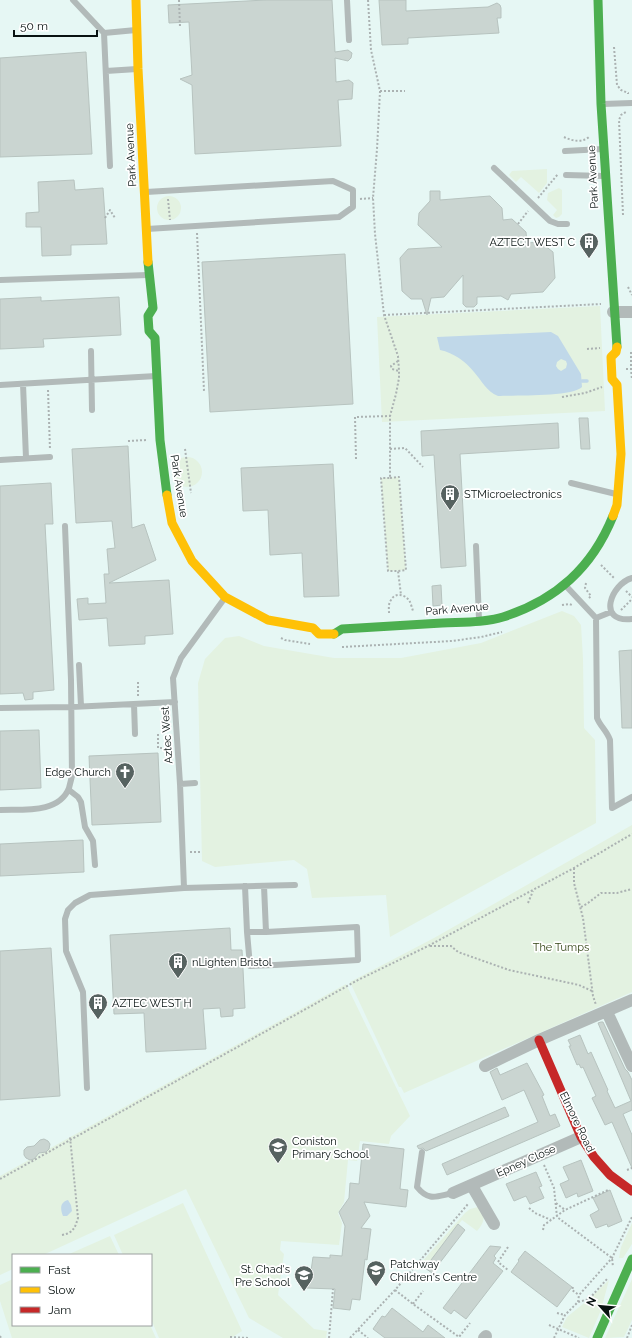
<svg xmlns="http://www.w3.org/2000/svg" width="632" height="1338" font-family="Raleway,sans-serif">
<style>
.green{fill:#e3f2e1}
.water{fill:#c0d8e9;fill-rule:evenodd}
.lines{fill:none;stroke-linecap:round;stroke-linejoin:round}
.stream{stroke:#c0d8e9;stroke-width:3.5}
.building{fill:#cad5d1;stroke:#b7c3bf}
.path{stroke:#abb2b2;stroke-width:2;stroke-dasharray:2 2;stroke-linecap:butt}
.lane{stroke:#b2bab9;stroke-width:6}
.street{stroke:#b2bab9;stroke-width:12}
.fast{stroke:#4caf50;stroke-width:9}
.slow{stroke:#ffc107;stroke-width:9}
.jam{stroke:#c62828;stroke-width:9}
.labels{text-anchor:middle;dominant-baseline:central;stroke-width:3.5;stroke-linejoin:round;paint-order:stroke}
.street-label{font-size:11px;fill:#081211;stroke:#fff}
.poi-label{font-size:11px;fill:#081211;stroke:#fff;text-anchor:start}
.park-label{font-size:11px;fill:#314313;stroke:#fff}
</style>
<rect width="100%" height="100%" fill="#e6f7f4"/>
<!-- green -->
<path class="green" d="M547,169V183L539,193L521,177L516,182L509,175L512,171Z
M559,188L562,190V214L559,217L556,218L553,215L557,210L547,200L548,193Z
M157 208a12 12 0 1 1 24 0a12 12 0 1 1-24 0Z
M600,306L605,411L382,422L377,317Z
M172 472a15 15 0 1 1 30 0a15 15 0 1 1-30 0Z
M399,477L406,570L388,571L381,478Z
M562,611L574,616L581,625L583,659L584,728L595,740L596,823L390,937L386,895L312,898L307,869L294,860L215,867L202,861L198,683L205,659L225,638L239,636L264,646L334,658H401L481,643Z
M632,825V992L404,1093L401,1087H399L350,982L434,938Z
M346,984L410,1116L391,1136L389,1144L360,1141L357,1161L348,1160L344,1202L338,1213L342,1223L339,1245L281,1241L280,1250L284,1254L278,1295L314,1329L327,1331L326,1338H283L249,1318L186,1189L43,1255H13V1269L0,1275V1176Z
M183,1203L242,1331L231,1338H159L151,1319V1255H123L114,1235Z
M478,1207C486,1216 485,1222 477,1231L462,1220L425,1268L420,1264L465,1213L470,1209Z
M632,1223V1244L623,1258H619L621,1247Z
M110,1236L119,1255H67Z
M13,1279V1325H150L156,1338H12L0,1301V1285Z
M632,1279V1320L624,1337L605,1338Z
M609,1280L601,1310L589,1338L562,1327L567,1317L589,1299Z"/>
<!-- water -->
<path class="water" d="M551,332L558,336L581,374L582,387C572,397 515,395 498,396C486,391 482,381 474,372C465,361 454,353 440,350L437,337ZM561,359L566,361L567,364L566,368L561,371L558,369L556,366L557,362Z
M68,1200L71,1205L72,1211L67,1216H63C60,1209 60,1202 68,1200Z"/>
<g class="lines">
<!-- stream -->
<path class="stream" d="M582,381H587"/>
</g>
<!-- building -->
<path class="building" d="M266,0H332L335,52L348,50L352,53L351,58L348,61L335,58L336,82L349,80L353,83L352,99L338,100L341,146L195,154L192,85L180,79L192,75L189,22L169,23L168,5Z
M379,0H406V11L488,7L497,3L500,5L501,8V18H497L499,33L408,38V44L382,45Z
M86,52L92,154L0,157V58Z
M74,180L75,190L103,188L107,244L71,245V255L42,256L41,227H26V213L39,212L38,182Z
M430,191H440V200L490,196L502,208L503,220L512,219L526,232L527,243L540,242L553,252L555,278L543,292L511,294L508,300L501,296L477,297V304L474,307H466L463,304V275L444,297L431,298L427,315L422,299H411L402,291L400,258L408,249L442,247L418,225L419,213L430,201Z
M345,254L353,404L210,412L202,262Z
M41,297V301L119,297L121,335L43,339L44,347L0,349V299Z
M579,418H588L590,449H581Z
M558,423L559,448L460,454L466,566L441,568L434,455L422,456L421,431Z
M128,446L132,528L144,524L156,560L109,583L169,580L173,634L145,636V644L109,646L107,618L79,620L77,599L88,598V604L106,603L104,574H109L107,549L115,548L112,521L76,523L72,449Z
M333,464L339,596L304,597L302,553L270,555L268,510L243,511L241,468Z
M51,483L53,524H45L54,690L33,692V699L25,700L23,693L0,694V486Z
M441,585L442,605L433,606L432,586Z
M632,650V728H622L619,651Z
M39,730L41,788L0,790V731Z
M158,753L161,822L92,825L89,756Z
M83,840L84,872L0,876V844Z
M230,928L231,950H242L245,1008L233,1009V1016L221,1017L220,1008L203,1009L206,1049L146,1052L144,1013L114,1014L110,935Z
M51,948L60,1096L0,1100V951Z
M601,1022H603L625,1069L628,1072L632,1080V1110L623,1114L632,1135V1168L612,1122L605,1125L592,1098L596,1096L583,1067L581,1068L579,1064L577,1065L569,1046H571L568,1040L580,1035L588,1054L591,1052L608,1090L607,1091L615,1108L631,1101L598,1023Z
M527,1063L542,1091L544,1095L542,1096L550,1116L555,1114L560,1126L447,1175L442,1164L538,1122L524,1090L502,1100L490,1072L497,1068L500,1075Z
M505,1107L509,1116L426,1151L423,1148L419,1149L417,1146Z
M44,1139L48,1141L50,1144L49,1149L46,1152L39,1153L34,1159L30,1160L26,1158L24,1155V1150L27,1147L34,1146L40,1140Z
M363,1144L404,1149L400,1189L408,1190L406,1207L364,1202L370,1216L361,1228L371,1229L367,1260L365,1259L360,1300L352,1299L350,1310L333,1308L335,1289L307,1288L309,1278H310L313,1257L330,1258V1255L342,1256L345,1226L339,1212L349,1198L350,1183L359,1184Z
M581,1160L593,1191L578,1197L577,1193L566,1198L560,1184L569,1180L563,1167Z
M536,1172L542,1186L539,1187L544,1198L530,1204L526,1196L514,1201L506,1184Z
M610,1190L622,1221L608,1227L607,1224L596,1228L590,1215L599,1210L593,1198Z
M458,1224L465,1230L432,1273L425,1268Z
M490,1246L501,1247L494,1256L496,1258L493,1263L503,1271L466,1319L454,1310L451,1314L443,1308Z
M525,1251L572,1287L557,1307L511,1272L519,1261L518,1260Z
M392,1308L423,1332L428,1325L445,1338H385L373,1329L382,1316L385,1317Z"/>
<g class="lines">
<!-- path -->
<path class="path" d="M179,0L180,27
M368,0L371,50L380,91L377,149L373,198L375,234L384,315L398,356L399,371V378L396,394L390,416V478H381L388,571H398L401,595
M614,47L617,85L621,90L628,93V94
M380,91H405
M564,137C572,141 582,143 589,137
M538,198L558,174
M168,199L170,220
M360,199L373,198
M623,215L619,120L621,115L626,112
M105,218L110,210L115,218
M518,224L528,211
M197,233L204,391
M628,287L632,295
M384,315L601,304
M587,349L600,348
M631,352V369
M398,361L391,366L392,369L399,371
M626,369H631L632,380
M48,390L50,450
M562,397L585,393L602,387
M128,441L147,440
M185,449L191,493
M390,449L405,448L423,467
M356,459L355,417L390,416
M390,478L399,477L406,570L398,571
M601,565L615,579
M586,583L585,588L591,596L589,598
M626,591L632,597
M562,605L569,604L572,605
M621,610L632,599
M389,613C389,609 388,604 391,600C395,592 406,594 410,602C411,604 412,608 413,611
M281,638L285,640L310,644
M342,647L452,641L481,637L502,632
M138,696V681
M158,734V748H169
M190,852H200
M574,868V883L583,918L593,996L596,1005
M528,903L533,891
M581,907L588,903L601,893H617L632,889
M430,946H451L458,952L509,970L579,985L592,991
M544,1165L554,1188L557,1217L612,1258L613,1267
M627,1170L632,1168
M0,1179L358,980L428,946L574,868L632,834
M556,1203L565,1210
M529,1208L535,1213L551,1220
M543,1230L544,1225L565,1210L608,1190
M62,1235C73,1233 75,1228 78,1218L70,1137
M508,1247L498,1262L508,1270
M573,1287L572,1290L579,1295
M395,1290L413,1304L459,1337L470,1323
M578,1302L579,1295L612,1258L632,1217
M413,1304L423,1291
M557,1313L565,1315
M549,1325L579,1338
M358,1330L368,1338
M0,1336L1,1338
M230,1337L249,1338
M329,1338L333,1289
M350,1338L395,1290L468,1204
M554,1338L565,1315L578,1302L589,1299L608,1278
M627,1338L632,1325"/>
<!-- lane -->
<path class="lane" d="M73,0L104,33L110,166
M347,0L349,40
M104,33L136,30
M106,71L137,69
M603,104L632,103
M565,151L603,149
M494,168L550,221L558,224H567
M566,175L604,176
M146,192L333,181L353,190V207L339,217L147,229
M0,280L148,275
M91,351L92,410
M23,384L26,458
M0,385L156,376
M0,460L50,457
M571,483L616,494
M476,546L479,619
M632,578C611,584 596,623 632,619
M566,586L596,618L611,612
M596,618L597,718C600,726 607,731 610,740L612,808L632,797
M79,665L81,706
M134,704L135,734
M0,708L71,707L175,702
M180,784L195,783
M69,790L78,797L81,802L85,827L93,841L95,865
M0,810C22,809 59,814 69,788C70,784 71,780 72,776L71,680L65,526
M245,886L247,932H266L264,886
M184,888L180,784L173,678L181,658L224,599
M247,932L250,966L275,965L358,960L357,927L266,932
M87,1088L83,992L66,951L65,919L68,910L75,903L90,895L184,888L295,885
M422,1152L417,1187C429,1202 437,1196 453,1193"/>
<!-- street -->
<path class="street" d="M613,312H632
M607,1012L632,1066
M485,1066L539,1040L632,1000
M472,1186L494,1224
M453,1193L581,1137
M484,1338L486,1336"/>
<!-- fast -->
<path class="fast" d="M598,0L601,104L617,347
M148,262L153,308L148,316L149,331L155,338L160,440L167,495
M334,634L342,629C375,627 409,625 442,623C462,622 484,623 503,617C556,600 592,568 613,516
M597,1338L632,1259"/>
<!-- slow -->
<path class="slow" d="M136,0L138,69L148,262
M167,495L172,523L192,561L225,597L268,620L313,628L319,634H334
M613,516L617,505L621,454L617,385L612,379L611,357L616,352L617,347"/>
<!-- jam -->
<path class="jam" d="M539,1040L581,1137L594,1157L610,1175L632,1191"/>
</g>
<!-- icons -->
<defs>
<symbol id="building-pin" viewBox="-11 -11 22 30"><path d="M0 17L-7.5 6A9.5 9.5 0 1 1 7.5 6Z" fill="#566260" stroke="#fff"/><path d="M-4-6H4V6H1V3H-1V6H-4ZM-2.5-4.3h1.7v1.8h-1.7ZM.8-4.3h1.7v1.8H.8ZM-2.5-1h1.7V.8h-1.7ZM.8-1h1.7V.8H.8Z" fill="#fff"/></symbol>
<symbol id="church-pin" viewBox="-11 -11 22 30"><path d="M0 17L-7.5 6A9.5 9.5 0 1 1 7.5 6Z" fill="#566260" stroke="#fff"/><path d="M-1.2-6h2.4v3.5h3.3v2.4h-3.3V6h-2.4V-.1h-3.3v-2.4h3.3Z" fill="#fff"/></symbol>
<symbol id="school-pin" viewBox="-11 -11 22 30"><path d="M0 17L-7.5 6A9.5 9.5 0 1 1 7.5 6Z" fill="#566260" stroke="#fff"/><path d="M0-5L7-2L0 1L-7-2ZM-4 1L0 2.5L4 1V4Q0 6-4 4Z" fill="#fff"/></symbol>
</defs>
<g fill-rule="evenodd">
<use href="#building-pin" x="578" y="231" width="22" height="30"/>
<use href="#building-pin" x="439" y="483" width="22" height="30"/>
<use href="#church-pin" x="114" y="761" width="22" height="30"/>
<use href="#building-pin" x="167" y="951" width="22" height="30"/>
<use href="#building-pin" x="87" y="992" width="22" height="30"/>
<use href="#school-pin" x="267" y="1136" width="22" height="30"/>
<use href="#school-pin" x="365" y="1259" width="22" height="30"/>
<use href="#school-pin" x="293" y="1264" width="22" height="30"/>
</g>
<g class="labels">
<!-- street labels -->
<g class="street-label">
<text transform="translate(131 155) rotate(-93)">Park Avenue</text>
<text transform="translate(593 177) rotate(-93)">Park Avenue</text>
<text transform="translate(179 486) rotate(81)">Park Avenue</text>
<text transform="translate(457 609) rotate(-5)">Park Avenue</text>
<text transform="translate(167 735) rotate(-94)">Aztec West</text>
<text transform="translate(577 1122) rotate(64)">Elmore Road</text>
<text transform="translate(526 1161) rotate(-24)">Epney Close</text>
</g>
<!-- poi labels -->
<g class="poi-label">
<text x="575" y="242" text-anchor="end">AZTECT WEST C</text>
<text x="464" y="494">STMicroelectronics</text>
<text x="111" y="772" text-anchor="end">Edge Church</text>
<text x="192" y="962">nLighten Bristol</text>
<text x="112" y="1003">AZTEC WEST H</text>
<text x="292" y="1141">Coniston<tspan x="292" dy="13">Primary School</tspan></text>
<text x="390" y="1264">Patchway<tspan x="390" dy="13">Children's Centre</tspan></text>
<text x="290" y="1269" text-anchor="end">St. Chad's<tspan x="290" dy="13">Pre School</tspan></text>
</g>
<!-- park labels -->
<g class="park-label">
<text x="561" y="947">The Tumps</text>
</g>
</g>
<!-- legend -->
<rect x="12" y="1254" width="140" height="72" fill="#ffffff" stroke="#9ca0a0"/>
<rect x="20" y="1267" width="20" height="6" fill="#4caf50" stroke="#9ca0a0"/>
<text x="48" y="1274" font-size="12" fill="#081211">Fast</text>
<rect x="20" y="1287" width="20" height="6" fill="#ffc107" stroke="#9ca0a0"/>
<text x="48" y="1294" font-size="12" fill="#081211">Slow</text>
<rect x="20" y="1307" width="20" height="6" fill="#c62828" stroke="#9ca0a0"/>
<text x="48" y="1314" font-size="12" fill="#081211">Jam</text>
<!-- north arrow -->
<g transform="translate(600 1306) rotate(297)" stroke="#ffffff" stroke-width="3" paint-order="stroke">
<path d="M0-3L7 15L0 10L-7 15Z" fill="#081211"/>
<text y="-6" font-size="11" font-weight="bold" text-anchor="middle" fill="#081211">N</text>
</g>
<!-- scale -->
<path d="M14 30v6h83v-6" fill="none" stroke="#081211" stroke-width="2"/>
<text x="20" y="30" font-size="12" fill="#081211" stroke="#ffffff" stroke-width="3" paint-order="stroke">50 m</text>
</svg>
